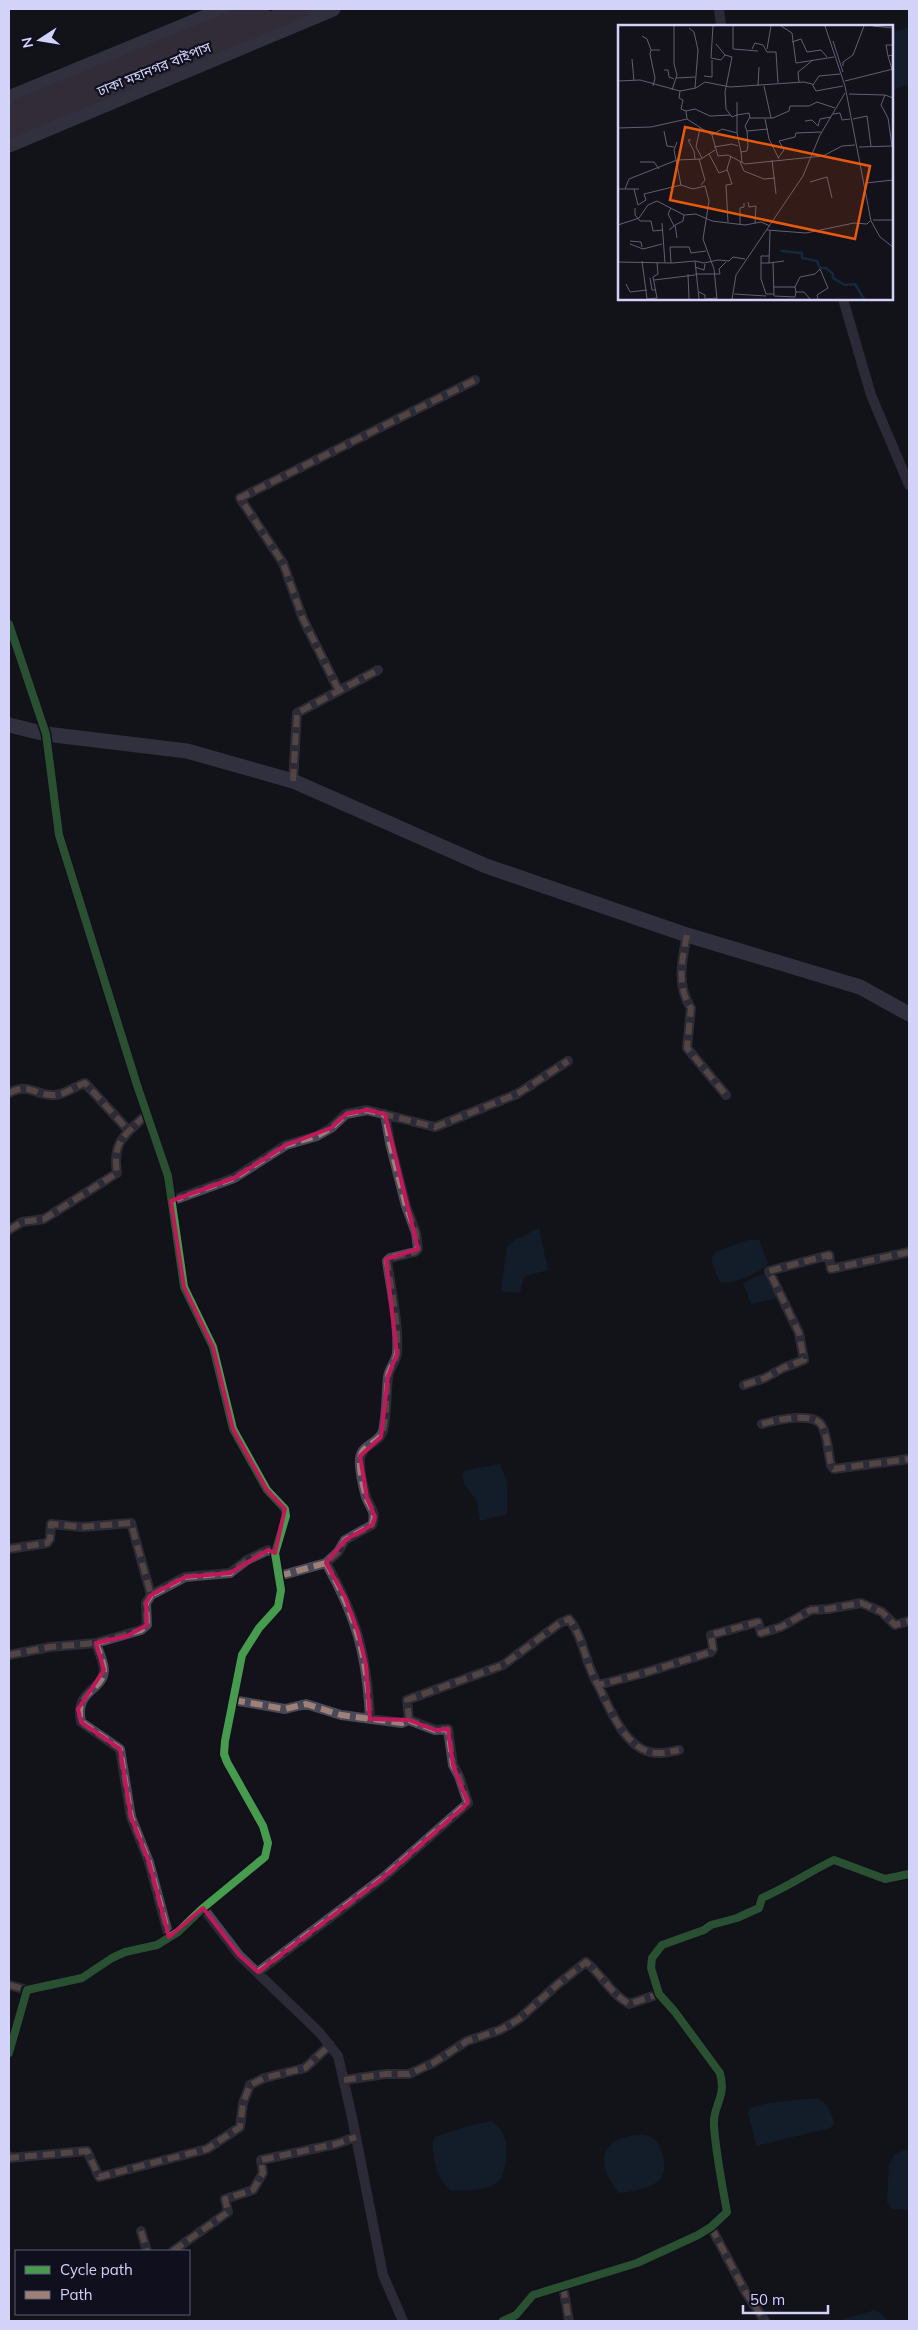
<svg xmlns="http://www.w3.org/2000/svg" width="918" height="2330" font-family="Mulish,'Noto Sans Bengali',sans-serif">
<style>
.water{fill:#15283d}
.lines{fill:none;stroke-linecap:round;stroke-linejoin:round}
.street{stroke:#494859;stroke-width:10}
.secondary{stroke:#55566c;stroke-width:15}
.highway{stroke:#594b5d;stroke-width:19}
.quiet{stroke:#9e8076;stroke-width:6;stroke-dasharray:12 6;stroke-linecap:butt}
.cycleway-casing{stroke:#100f1e;stroke-width:11}
.cycleway{stroke:#469c4c;stroke-width:8}
.marked{fill:none;stroke:#c2185b;stroke-width:4;stroke-linejoin:round}
.labels{text-anchor:middle;dominant-baseline:central;stroke-width:4.5;stroke-linejoin:round;paint-order:stroke}
.street-label{font-size:14px;fill:#d3d2f9;stroke:#100f1e}
.inset-river{fill:none;stroke:#15283d;stroke-width:2.5}
.inset-road{fill:none;stroke:#605f73;stroke-width:1}
.view{fill:#e8590c;fill-opacity:0.15;stroke:#e8590c;stroke-width:2.5}
.inset-edge{fill:none;stroke:#d3d2f9;stroke-width:2.5}
</style>
<rect width="100%" height="100%" fill="#13121a"/>
<!-- water -->
<path class="water" d="M909,27V85L893,90L892,33Z
M539,1228L548,1270L525,1276C521,1282 523,1288 519,1293L501,1291L507,1247L515,1240Z
M748,1240H759L768,1263L766,1266C756,1274 734,1285 721,1282L716,1274L711,1258L716,1252Z
M765,1273L778,1298L751,1304L743,1283Z
M500,1464L507,1483V1514L480,1521L477,1501L464,1484L462,1474L467,1470Z
M817,2098C828,2102 833,2114 834,2125L830,2128L756,2146L748,2112L750,2108L768,2103Z
M492,2121C505,2132 506,2137 506,2155C506,2193 481,2189 451,2191C438,2181 430,2154 434,2137L468,2126Z
M635,2135C641,2135 648,2134 654,2139C663,2146 669,2170 660,2179C650,2190 632,2191 619,2193C597,2167 596,2141 635,2135Z
M904,2150H909V2210L892,2209L887,2202L889,2164L893,2156Z
M875,2310L882,2314L887,2321H837Z"/>
<g class="lines">
<!-- street -->
<path class="street" d="M719,9L721,26
M843,299L871,395L909,485
M9,624L46,734L59,835L137,1085L168,1176L184,1287L213,1347L233,1429L267,1490L285,1509L286,1516L275,1553L281,1590L278,1607L259,1628L242,1655L225,1741L224,1754L227,1762L263,1826L268,1843L265,1857L203,1908L178,1932L157,1945L125,1952L112,1958L82,1978L27,1990L9,2053
M339,691L303,619L283,563L240,498L475,380
M293,781L297,713L378,670
M687,935C682,959 676,986 691,1008L687,1048L726,1095
M9,1093C29,1082 35,1096 55,1095C67,1094 75,1086 85,1083L129,1131
M171,1201L234,1178L286,1145L317,1136L331,1128L346,1114L367,1110L435,1127L517,1094L568,1061
M9,1230L22,1222L44,1219L117,1173C112,1141 125,1135 147,1114
M744,1385L765,1378L783,1368L804,1360L799,1333L769,1271L829,1255L831,1269L909,1252
M762,1424C776,1420 815,1411 822,1426C828,1437 828,1453 831,1465L834,1469L909,1459
M9,1549L47,1543L50,1539L51,1524L82,1527L131,1523L151,1595L185,1577L230,1573L247,1560L268,1550L275,1553
M326,1563C357,1618 367,1656 370,1719
M279,1576L326,1563L338,1552L345,1540L372,1525C377,1512 370,1508 366,1497C363,1486 359,1470 360,1459C361,1444 379,1444 383,1431C387,1413 386,1395 388,1377C389,1368 396,1362 397,1353C399,1325 391,1289 387,1261L390,1258L415,1252L418,1249L416,1233L406,1206L390,1143L385,1114
M96,1643C98,1650 104,1662 104,1670C103,1692 74,1689 81,1722L120,1749L131,1817L149,1862L169,1937
M9,1655L50,1647L96,1643L141,1630L147,1625L146,1603L151,1595
M598,1685C610,1709 627,1755 660,1753C667,1753 673,1751 679,1750
M233,1700L285,1709L306,1704L341,1715L402,1723L409,1720L407,1700L503,1665L560,1623L569,1619C584,1638 585,1664 598,1685L644,1673L711,1652L713,1649L711,1635L758,1622L761,1633L781,1627L811,1610L828,1609L861,1603L882,1612L895,1625L909,1621
M203,1908L239,1955L319,2032L338,2056L352,2117L383,2275L403,2321
M258,1972L384,1877L468,1803L459,1776L453,1765L448,1729L435,1730L409,1720
M9,1985L27,1990
M344,2080L386,2074H409L433,2063L467,2041L500,2030L519,2019L558,1984L586,1962C603,1976 610,1993 629,2004L659,1994
M9,2156V2158L87,2151L99,2177L207,2149L240,2127L243,2103L250,2085L264,2078L305,2068L330,2045
M711,2227L746,2293L765,2321
M141,2231L147,2251
M173,2251L228,2212L225,2199L253,2190L263,2173L261,2160L336,2144L356,2137
M563,2286L569,2321
M503,2321L516,2315L533,2295L637,2263L661,2252L698,2235L711,2227L727,2212C722,2184 716,2154 714,2126C712,2105 727,2099 720,2073L675,2012L659,1994L651,1968L652,1958L662,1945L704,1930L711,1925L737,1918L759,1908L762,1898C787,1887 809,1872 834,1860L885,1879L909,1874"/>
<!-- secondary -->
<path class="secondary" d="M9,98L225,9
M9,145L333,9
M9,725L46,734L187,751L293,781L486,866L687,935L860,987L909,1014"/>
<!-- highway -->
<path class="highway" d="M9,112L260,9
M9,129L300,9"/>
<!-- quiet -->
<path class="quiet" d="M339,691L303,619L283,563L240,498L475,380
M293,781L297,713L378,670
M687,935C682,959 676,986 691,1008L687,1048L726,1095
M9,1093C29,1082 35,1096 55,1095C67,1094 75,1086 85,1083L129,1131
M171,1201L234,1178L286,1145L317,1136L331,1128L346,1114L367,1110L435,1127L517,1094L568,1061
M9,1230L22,1222L44,1219L117,1173C112,1141 125,1135 147,1114
M744,1385L765,1378L783,1368L804,1360L799,1333L769,1271L829,1255L831,1269L909,1252
M762,1424C776,1420 815,1411 822,1426C828,1437 828,1453 831,1465L834,1469L909,1459
M9,1549L47,1543L50,1539L51,1524L82,1527L131,1523L151,1595L185,1577L230,1573L247,1560L268,1550L275,1553
M326,1563C357,1618 367,1656 370,1719
M279,1576L326,1563L338,1552L345,1540L372,1525C377,1512 370,1508 366,1497C363,1486 359,1470 360,1459C361,1444 379,1444 383,1431C387,1413 386,1395 388,1377C389,1368 396,1362 397,1353C399,1325 391,1289 387,1261L390,1258L415,1252L418,1249L416,1233L406,1206L390,1143L385,1114
M96,1643C98,1650 104,1662 104,1670C103,1692 74,1689 81,1722L120,1749L131,1817L149,1862L169,1937
M9,1655L50,1647L96,1643L141,1630L147,1625L146,1603L151,1595
M598,1685C610,1709 627,1755 660,1753C667,1753 673,1751 679,1750
M233,1700L285,1709L306,1704L341,1715L402,1723L409,1720L407,1700L503,1665L560,1623L569,1619C584,1638 585,1664 598,1685L644,1673L711,1652L713,1649L711,1635L758,1622L761,1633L781,1627L811,1610L828,1609L861,1603L882,1612L895,1625L909,1621
M258,1972L384,1877L468,1803L459,1776L453,1765L448,1729L435,1730L409,1720
M9,1985L27,1990
M344,2080L386,2074H409L433,2063L467,2041L500,2030L519,2019L558,1984L586,1962C603,1976 610,1993 629,2004L659,1994
M9,2156V2158L87,2151L99,2177L207,2149L240,2127L243,2103L250,2085L264,2078L305,2068L330,2045
M711,2227L746,2293L765,2321
M141,2231L147,2251
M173,2251L228,2212L225,2199L253,2190L263,2173L261,2160L336,2144L356,2137
M563,2286L569,2321"/>
<defs>
<path id="cycleway" d="M9,624L46,734L59,835L137,1085L168,1176L184,1287L213,1347L233,1429L267,1490L285,1509L286,1516L275,1553L281,1590L278,1607L259,1628L242,1655L225,1741L224,1754L227,1762L263,1826L268,1843L265,1857L203,1908L178,1932L157,1945L125,1952L112,1958L82,1978L27,1990L9,2053
M503,2321L516,2315L533,2295L637,2263L661,2252L698,2235L711,2227L727,2212C722,2184 716,2154 714,2126C712,2105 727,2099 720,2073L675,2012L659,1994L651,1968L652,1958L662,1945L704,1930L711,1925L737,1918L759,1908L762,1898C787,1887 809,1872 834,1860L885,1879L909,1874"/>
</defs>
<!-- cycleway casing -->
<use href="#cycleway" class="cycleway-casing"/>
<!-- cycleway -->
<use href="#cycleway" class="cycleway"/>
</g>
<!-- marked area -->
<path d="M0 0H918V2330H0ZM367,1110L385,1114L418,1249L386,1259L397,1354L388,1376L381,1437L360,1456L367,1498L375,1517L372,1525L345,1540L326,1563L345,1597L358,1632L366,1665L370,1719L409,1720L435,1730L448,1729L453,1765L468,1803L384,1877L258,1972L239,1955L203,1908L169,1937L149,1862L131,1817L120,1749L81,1722L78,1709L104,1670L96,1643L127,1636L147,1625L146,1603L151,1595L185,1577L230,1573L268,1550L275,1553L285,1509L267,1490L233,1429L213,1347L184,1287L171,1201L234,1178L286,1145L331,1128L346,1114Z" fill="#13121a" fill-opacity=".55" fill-rule="evenodd"/>
<path class="marked" d="M367,1110L385,1114L418,1249L386,1259L397,1354L388,1376L381,1437L360,1456L367,1498L375,1517L372,1525L345,1540L326,1563L345,1597L358,1632L366,1665L370,1719L409,1720L435,1730L448,1729L453,1765L468,1803L384,1877L258,1972L239,1955L203,1908L169,1937L149,1862L131,1817L120,1749L81,1722L78,1709L104,1670L96,1643L127,1636L147,1625L146,1603L151,1595L185,1577L230,1573L268,1550L275,1553L285,1509L267,1490L233,1429L213,1347L184,1287L171,1201L234,1178L286,1145L331,1128L346,1114Z"/>
<g class="labels">
<!-- street labels -->
<g class="street-label">
<text transform="translate(154 69) rotate(-22)">ঢাকা মহানগর বাইপাস</text>
</g>
</g>
<!-- overview -->
<g transform="translate(618 25)">
<rect width="275" height="275" fill="#13121a"/>
<path class="inset-river" d="M163,226L184,228V233L199,236L202,243H208L215,249V253L227,260L237,259L246,274"/>
<path class="inset-road" d="M95,1L93,33L103,35L107,30M115,1V24L140,26M163,1L174,8L178,38L216,32M207,1L227,61L253,196L262,212L275,222M255,1L275,3M71,3L76,7L80,25L77,63M24,11L29,14L33,25M215,16L225,47M174,17L183,14L189,27L203,25L209,32M98,19L107,30L114,32L107,67L108,84L114,92L119,90V77M275,20H268L270,31L275,30M134,24L137,18L145,20L149,27H158L160,58M149,24L153,1M270,31L275,48M14,34L16,56M225,41V37L235,30L246,1M46,45H50L51,52L56,54M86,51L94,52V35M58,53L77,52M0,56L22,55L62,66L78,63L87,57L112,62L186,57L194,59L198,66L225,61M227,56L275,44M181,57L180,47L195,35M195,60L201,51L222,49M35,61L37,53L32,29L33,25H42M140,61L141,42M146,61L153,93M54,65L59,50L56,39V1M62,66L61,73L65,75L63,84L68,86L69,94M231,69L267,70L275,73M267,70L263,80L270,93L274,121M68,86L77,84L92,91L113,90M215,89L222,88L224,95L232,94M132,92L127,101L129,106L150,104M147,94L151,114L161,134M235,94L249,91L253,121M187,96L194,95L200,101L202,94L213,92M0,103L33,102L69,94L94,110L100,131L110,130L127,139L205,131L224,121L237,120M82,103L78,122L84,133M46,106L49,121L56,122M119,108V90L131,88L132,93H155L171,86L172,81H191L199,77L217,83M94,110L104,104L119,108L123,127M73,115H70L76,126L77,134M59,117L56,125L63,160L75,164L87,161L91,176L85,214L96,244L99,274M96,122L114,119L120,121M241,122L275,121M91,129L101,148L109,145M160,133L166,125L161,116L177,112L178,108L203,107M81,134L87,155L83,160M154,135L158,169M22,137H36L41,144M122,137L126,146L146,154L157,153M124,137L123,127L129,126L130,120L129,106M192,157L209,152L214,173M248,158L275,155M0,164H21M7,164L11,154L59,135L83,134L97,125M16,164L20,180L28,175L26,169L63,160M130,177L131,182L138,181L137,198M17,183V190L22,196H33L35,206L45,205M255,195H275M110,197L108,160L114,159L109,144L113,131M44,198L47,238M122,199V183L126,182V178M0,200L21,193L30,180L39,176L66,190L78,189L94,196L127,200L143,197L152,201M51,205L56,201L50,189L53,183M149,205L188,208L236,198L249,199L252,196M152,206L151,238L166,236M59,213L57,200L65,196L66,190M12,216L23,217L24,222M12,219L25,224L44,219M151,231H143V238H151M24,236L29,274M77,236L81,274M0,237L55,238L77,236L86,238L100,235L111,236L115,232L127,234M155,237L156,271L177,272L178,267M53,238L52,222H71L73,228L88,226M143,238V254L148,269H156M77,242L86,245L87,239M70,249L71,274M77,249H102L101,244L108,237M32,253L34,265H38M36,255L77,250M8,259L12,267L29,265M155,262H177L182,252L197,249L202,244L210,263L199,270L200,274M177,262L178,267H186L192,274M81,267L87,270V274L99,273M116,269L148,271M29,274L39,273L35,252L40,249L39,237M114,274L118,250L185,151L202,110L227,68"/>
<path class="view" d="M67,102L252,141L237,214L52,175Z"/>
<rect width="275" height="275" class="inset-edge"/>
</g>
<!-- border -->
<rect width="918" height="2330" fill="none" stroke="#d3d2f9" stroke-width="20"/>
<!-- legend -->
<rect x="15" y="2250" width="175" height="65" fill="#100f1e" stroke="#5e5d76"/>
<rect x="25" y="2266" width="25" height="8" fill="#469c4c" stroke="#5e5d76"/>
<text x="60" y="2275" font-size="15" fill="#d3d2f9">Cycle path</text>
<rect x="25" y="2291" width="25" height="8" fill="#9e8076" stroke="#5e5d76"/>
<text x="60" y="2300" font-size="15" fill="#d3d2f9">Path</text>
<!-- north arrow -->
<g transform="translate(40 40) rotate(258)" stroke="#100f1e" stroke-width="4" paint-order="stroke">
<path d="M0-4L9 19L0 12L-9 19Z" fill="#d3d2f9"/>
<text y="-8" font-size="14" font-weight="bold" text-anchor="middle" fill="#d3d2f9">N</text>
</g>
<!-- scale -->
<path d="M743 2305v8h85v-8" fill="none" stroke="#d3d2f9" stroke-width="2.5"/>
<text x="750" y="2305" font-size="15" fill="#d3d2f9" stroke="#100f1e" stroke-width="4" paint-order="stroke">50 m</text>
</svg>
